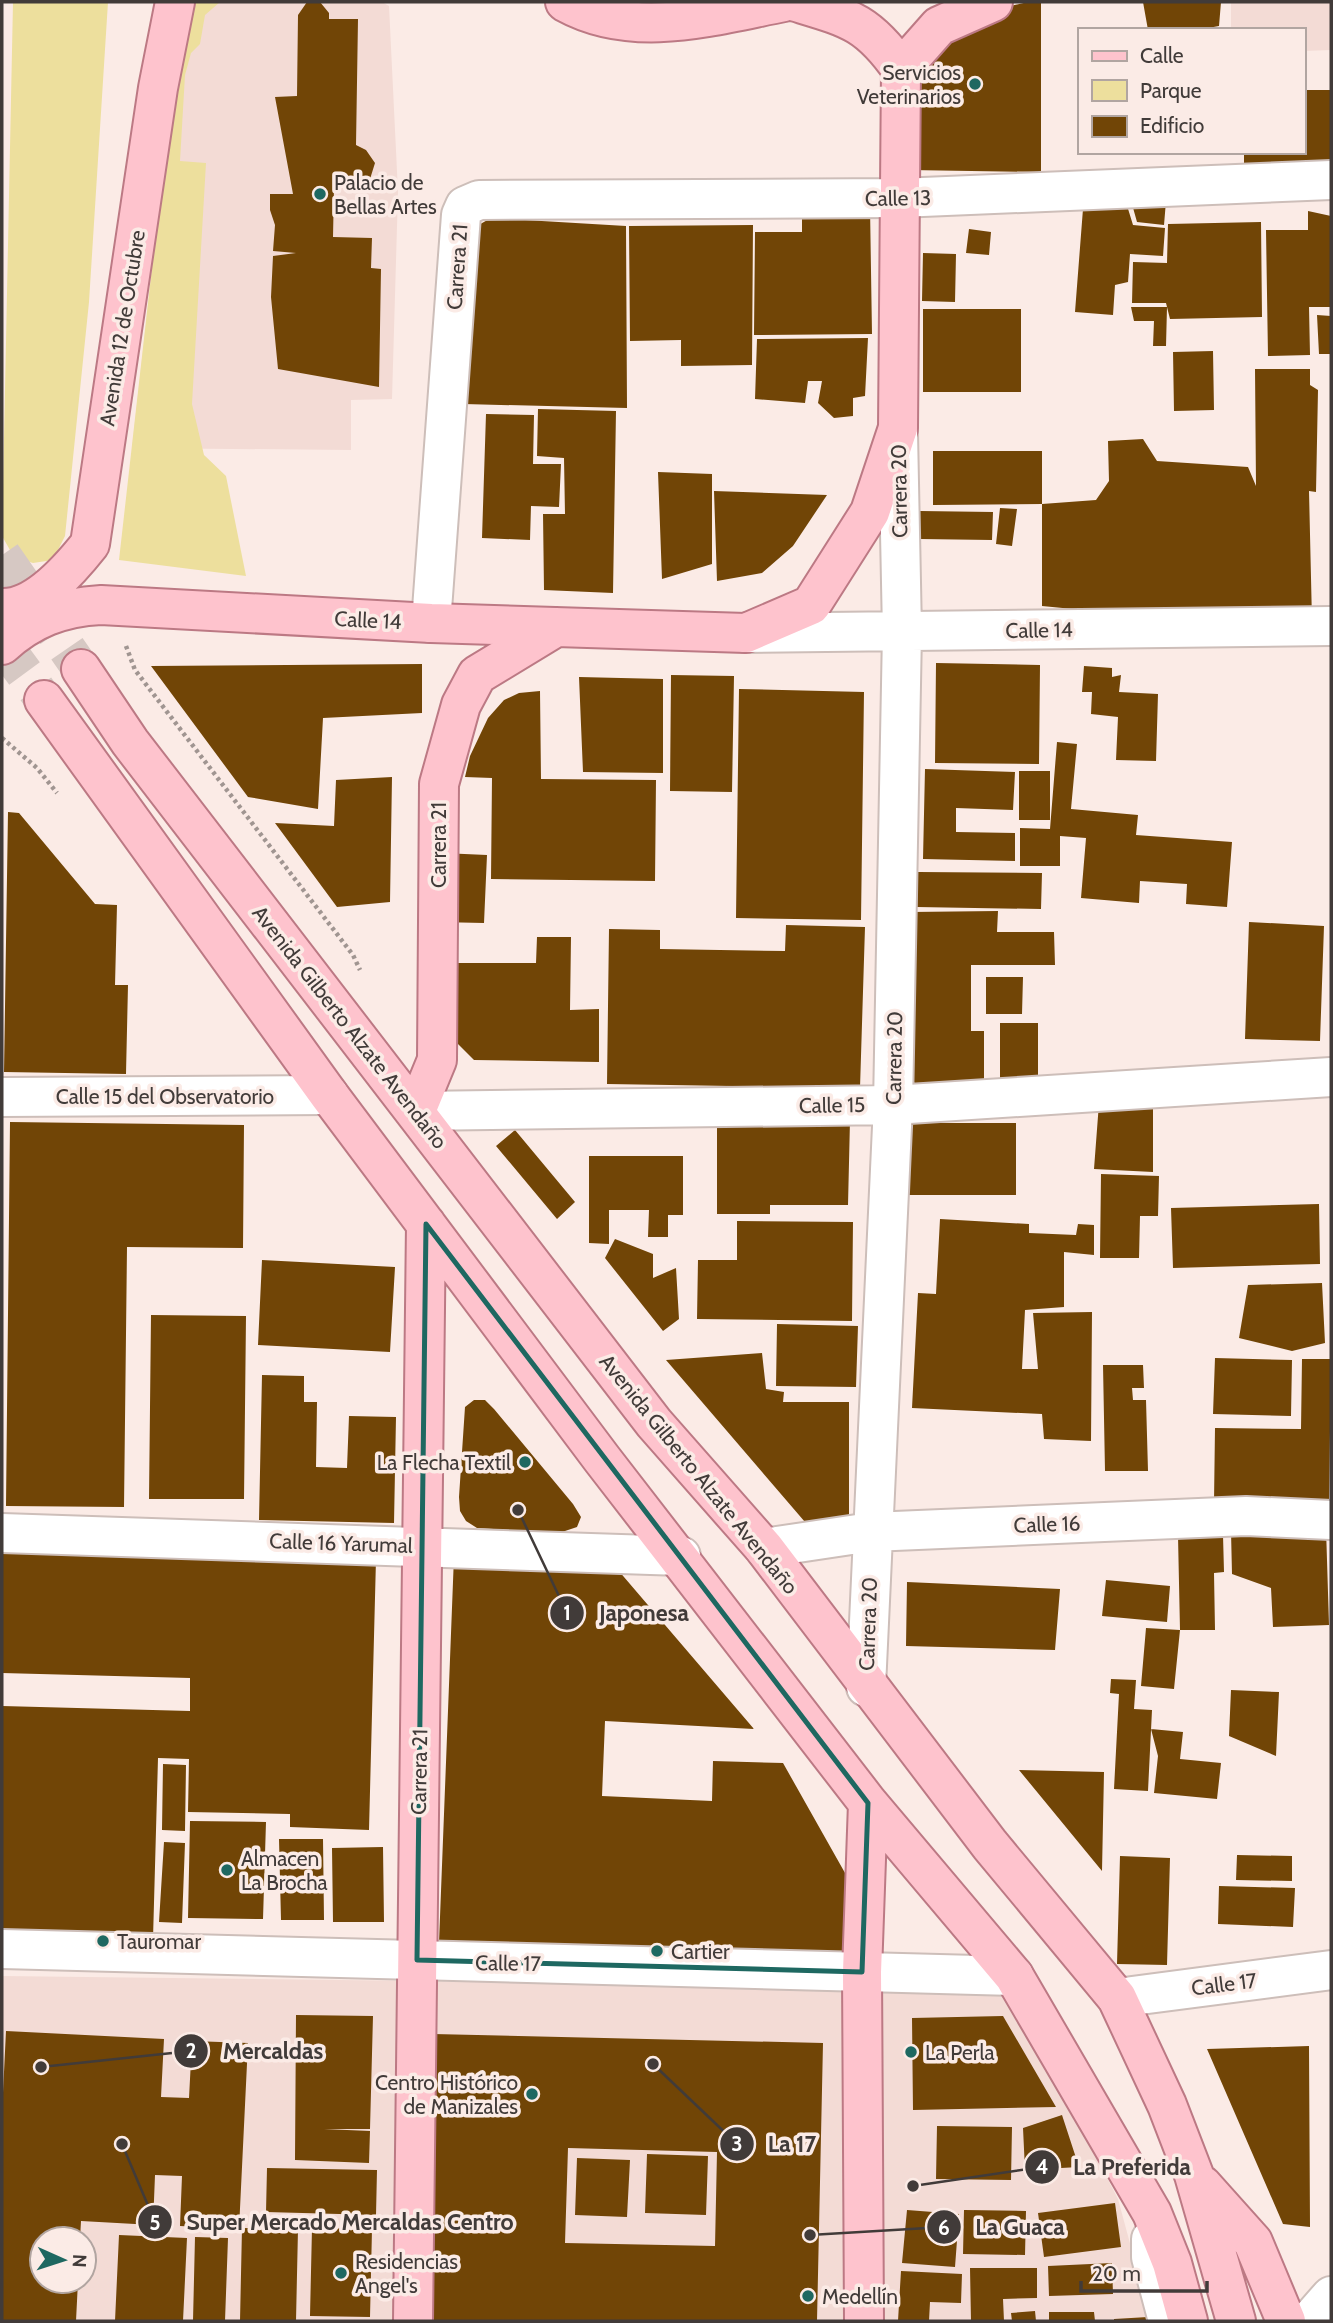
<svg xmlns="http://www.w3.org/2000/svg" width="1333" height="2323" font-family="Cabin,sans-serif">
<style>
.built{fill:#f3dbd5;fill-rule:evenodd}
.green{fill:#eddf9d}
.building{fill:#714506;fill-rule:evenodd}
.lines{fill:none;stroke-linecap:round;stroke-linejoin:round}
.major-tunnel{stroke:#d6c8c3;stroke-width:38;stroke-dasharray:38 19;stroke-linecap:butt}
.minor-casing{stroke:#cdbeb9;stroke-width:42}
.major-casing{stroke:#bc7984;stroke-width:42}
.path{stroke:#a09591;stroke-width:4.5;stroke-dasharray:3.5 3.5;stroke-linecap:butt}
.minor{stroke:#fff;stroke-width:38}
.major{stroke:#fec3cd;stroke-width:38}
.marked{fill:none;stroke:#1e6861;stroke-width:5;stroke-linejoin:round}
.poi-dot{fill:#1e6861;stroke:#fbebe6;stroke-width:2.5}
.labels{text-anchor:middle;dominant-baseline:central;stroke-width:7;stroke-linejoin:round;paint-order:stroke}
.poi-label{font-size:21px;fill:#413b39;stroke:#fbebe6;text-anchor:start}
.street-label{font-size:21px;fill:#413b39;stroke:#fbebe6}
.leader{fill:none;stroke:#413b39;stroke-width:2.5}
.callout-dot{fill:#413b39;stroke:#fbebe6;stroke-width:2.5}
.mark-label{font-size:21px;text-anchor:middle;font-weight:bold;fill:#fff}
.callout-label{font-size:23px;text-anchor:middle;font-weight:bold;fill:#413b39;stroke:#fbebe6;stroke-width:7;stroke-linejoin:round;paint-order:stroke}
</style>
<rect width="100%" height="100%" fill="#fbebe6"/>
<!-- built -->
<path class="built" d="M182,2H382L389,6L398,192L392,399L351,400V450L132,448Z
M1231,2H1331V50L1303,51V30H1231Z
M2,1976L1008,1988L1118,2199L1151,2321H2ZM42,2239H84V2281H42Z"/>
<!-- green -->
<path class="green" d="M13,2H108L89,302L65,536L53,560L33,563L14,557L2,536Z
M182,2H220L205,15L200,44L191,53L185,75L180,161L206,163L192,404L204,455L226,476L246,576L119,560Z"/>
<!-- building -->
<path class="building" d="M307,2H320L329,13V19H358L356,145L366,150L375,163L370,179L364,184L334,187L333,237L372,238L371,268L381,269L379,387L278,369L271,297L273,256L296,253L273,251L275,225L270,210V194H293L275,97L297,96L298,15Z
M1028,2H1041V172L909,170L915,60L969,15Z
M1143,2H1221L1219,26L1197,30H1148Z
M1303,90H1331V166L1244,168V152H1303Z
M1084,196L1125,199L1133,225L1165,228L1163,256L1130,254L1128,282L1115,285L1113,315L1075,312Z
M1130,197L1166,201L1164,225L1137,222Z
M870,207L872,334L754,335L755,232H802V208Z
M1308,211L1331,216V307H1309L1310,355L1268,356L1266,230H1308Z
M491,218L626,226L627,408L464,404L468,231Z
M1261,222L1262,317L1170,319L1166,303H1132L1133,262L1167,263L1168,224Z
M753,225L752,365L681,366V340L630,341L629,226Z
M969,229L991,232L989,255L966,253Z
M923,253L956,254L955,302L922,301Z
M1131,307H1167L1166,346H1153L1154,321H1134Z
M923,309H1021V392H923Z
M1317,315L1331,316V354H1319Z
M868,338L865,396L853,398V416L834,418L818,403L822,381H808L805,403L755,399L757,339Z
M1213,351L1214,410L1174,411L1173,352Z
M1255,369H1310V385L1318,390L1316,492L1309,491L1312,621L1114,613L1042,606V504L1096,500L1109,481L1108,441L1143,439L1157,461L1248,467L1256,486Z
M538,409L616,411L613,593L544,590L543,514H565L564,458L537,456Z
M486,414L534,415L533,464H561L559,507L531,506L530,540L482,538Z
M933,451H1042V504L933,505Z
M658,472L712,474V564L662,579Z
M714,491L827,495L793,546L762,573L717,581Z
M1000,508L1017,509L1012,546L996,544Z
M920,511L993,512L992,540L920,539Z
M936,663L1040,665L1039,764L935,763Z
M422,664V713L323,718L318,809L248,797L151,666Z
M1084,666L1112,668V677L1121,675L1119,692L1158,694L1156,761L1116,760L1118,717L1091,714L1092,692H1082Z
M671,675L734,676L732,792L670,791Z
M579,677L663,679V773L583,772Z
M739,689L864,692L861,920L736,918Z
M540,691L541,779L656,780L655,881L491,879L492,778L465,777L470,756L488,718L504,700L519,693Z
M1057,742L1077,744L1071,809L1138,815L1136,835L1232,842L1227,907L1186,904L1187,884L1140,881L1139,903L1081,898L1086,838L1060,836V866H1020V828L1050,829Z
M925,769L1015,772L1013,810L956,808V832L1015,833V861L923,859Z
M1019,771H1050V820H1019Z
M392,777L390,902L337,907L275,823L334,826L336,780Z
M8,812L19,813L95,904L117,905L115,985H128L126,1074L4,1072Z
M442,853L487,855L484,923L438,922Z
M918,872L1042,873L1041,909L917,907Z
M998,911L997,932H1054L1055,965H971V1031H984V1087H911V912Z
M1249,922L1324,926L1320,1041L1245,1039Z
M786,925L865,927L860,1088L607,1084L609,929L660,930V949L785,951Z
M537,937H571L570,1010L599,1009V1062L474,1060L451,1037L450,963H536Z
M986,977H1023L1022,1014H986Z
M1000,1023H1038V1085H1000Z
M1099,1103L1153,1108V1172L1094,1169Z
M717,1119L850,1120L848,1205H770V1214H717Z
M10,1122L244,1125L243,1248L127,1247L124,1507L6,1506Z
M907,1123H1016V1195H908Z
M515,1130L575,1202L557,1219L496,1146Z
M589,1156H683V1215H668V1237H648L649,1210H609V1244L589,1243Z
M1101,1174L1159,1176L1158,1216H1140L1139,1258H1100Z
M1319,1204L1320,1264L1173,1268L1171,1208Z
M940,1219L1029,1224V1233L1076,1235L1078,1224L1094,1225V1255L1064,1252V1307L1025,1310L1022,1369H1038L1033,1313L1092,1312L1091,1441L1044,1439L1042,1414L912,1408L918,1293L936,1294Z
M737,1221L853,1222L852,1321L697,1319L698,1260H737Z
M615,1239L653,1254V1278L676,1268L679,1319L663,1331L605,1258Z
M262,1260L395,1267L390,1352L258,1345Z
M1322,1283L1325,1343L1292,1351L1239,1338L1248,1285Z
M151,1315L246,1316L244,1499H149Z
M777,1324L858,1326L856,1387L776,1386Z
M762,1353L766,1389L784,1392L783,1402H849V1529H811L666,1360Z
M1215,1358L1292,1360L1291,1416L1213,1414Z
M1302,1359H1331L1329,1504L1214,1502L1215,1428L1301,1429Z
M1103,1365H1143L1144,1388H1132L1133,1400H1146L1148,1471H1105Z
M262,1375L304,1376V1402H317L316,1467L347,1468L349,1416L396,1417L394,1523L259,1520Z
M474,1400H485L494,1409L573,1504L581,1517L577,1527L559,1533L477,1528L466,1521L460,1511L459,1497L465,1407Z
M1326,1528L1329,1625L1273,1627L1271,1588L1232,1574L1231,1531Z
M1223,1535L1224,1572L1214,1573L1215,1630H1180L1178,1536Z
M2,1549L376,1559L369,1830L290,1827V1814L188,1812L189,1759L158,1758L153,1939L2,1935V1706L190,1711V1678L2,1673Z
M454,1556L612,1563L754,1729L605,1721L602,1796L712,1801L713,1761L783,1763L858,1896L856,1960L439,1943Z
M1106,1580L1170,1586L1167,1622L1102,1616Z
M907,1582L1060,1589L1055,1650L906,1646Z
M1146,1628L1180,1630L1174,1689L1141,1686Z
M1111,1679L1136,1680L1134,1709L1152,1710L1148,1791L1114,1789L1119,1694L1110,1693Z
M1231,1690L1279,1692L1276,1756L1229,1736Z
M1151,1729L1183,1732L1180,1759L1221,1763L1217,1799L1154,1793L1158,1756Z
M163,1764L186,1765L185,1831L162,1830Z
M1019,1770L1104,1772L1102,1871Z
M190,1821L266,1822L263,1919L188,1918Z
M279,1839H323L324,1920H281Z
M164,1842L185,1843L182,1923L159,1922Z
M383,1847L384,1922H333L332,1848Z
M1237,1855L1292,1856V1881L1236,1880Z
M1120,1856L1170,1858L1167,1965L1117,1964Z
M1219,1886L1295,1888L1293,1927L1218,1924Z
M296,2015L373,2016L370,2129H324L370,2131L369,2163L295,2160Z
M1003,2016L1056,2107L913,2110L912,2018Z
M6,2031L164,2039L161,2097L189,2098L192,2041L248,2043L239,2229L180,2226L182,2176L155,2175L153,2225L81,2221L80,2239H42V2281H78L76,2321H2V2113Z
M433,2034L823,2043L817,2321H426ZM568,2148L717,2152L715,2246L565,2243Z
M1309,2046L1310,2227L1283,2224L1207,2049Z
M1062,2115L1079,2167L1025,2170L1023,2128Z
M937,2126L1012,2127L1011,2180L936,2179Z
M647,2154L708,2156L706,2215L645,2213Z
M577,2158L630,2160L627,2217L575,2215Z
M267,2168L377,2170L376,2215L266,2212Z
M1115,2203L1121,2247L1044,2257L1038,2213Z
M907,2210L959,2214L955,2267L902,2263Z
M964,2210L1026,2211L1025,2255L963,2254Z
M242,2228L298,2229L296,2321H240Z
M312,2228L372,2229L370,2317L310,2316Z
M119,2235L187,2238L183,2321H115Z
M195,2237L228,2238L225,2321H193Z
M1112,2263L1113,2294L1049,2296L1048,2266Z
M970,2268H1037V2298L1003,2299L1004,2321H971Z
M901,2271L962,2274L961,2303L930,2302L929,2321H898Z
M1035,2311L1036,2321H1012L1011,2313Z
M1049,2312H1094L1095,2321H1049Z
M1148,2317L1149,2321H1114V2319Z"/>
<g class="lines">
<!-- major-tunnel -->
<path class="major-tunnel" d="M2,555L81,669
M2,643L44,700"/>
<defs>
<path id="minor" d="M431,623L461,215L465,206L479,200L899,198L1331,180
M746,633L1331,626
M2,1097L329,1095
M416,1111L893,1105L1331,1077
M2,1533L681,1556
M764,1548L871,1532L1246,1516L1331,1520
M866,1687L893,1105L902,632L898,433
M2,1949L1014,1976
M1117,1998L1331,1970
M1151,2239V2257L1168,2321
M1309,2321L1331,2296"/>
<path id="major" d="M565,2C634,40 712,16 784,2
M796,2C849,18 868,22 901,69
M901,69L939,26L993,2
M2,608C36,609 71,568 90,544L158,88L175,2
M2,645C31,619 61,607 101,605L431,623L746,633L811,605L870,512L898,428L901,69
M81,669L130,742L654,1423L764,1548L990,1845L1117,1998L1167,2105L1194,2175L1236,2321
M44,700L329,1095L602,1459L868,1803L1014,1976L1152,2213L1172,2263L1188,2321
M416,1111L437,1060L439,784L461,705L477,675L556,627
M1202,2185L1253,2242L1286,2321
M413,2321L426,1224
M864,2321L862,1972L868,1803"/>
</defs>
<!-- minor casing -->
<use href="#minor" class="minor-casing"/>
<!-- major casing -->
<use href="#major" class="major-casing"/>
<!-- path -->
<path class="path" d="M126,646L135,670L353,955L360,970
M2,738L37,768L57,793"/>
<!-- minor -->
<use href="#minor" class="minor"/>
<!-- major -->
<use href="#major" class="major"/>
</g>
<!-- marked area -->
<path class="marked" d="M426,1224L868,1803L862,1972L417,1960Z"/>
<!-- markers -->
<g class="poi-dot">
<circle cx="975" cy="84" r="7"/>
<circle cx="320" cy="194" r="7"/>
<circle cx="525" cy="1462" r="7"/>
<circle cx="227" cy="1870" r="7"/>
<circle cx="103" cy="1941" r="7"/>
<circle cx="657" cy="1951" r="7"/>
<circle cx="911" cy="2052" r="7"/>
<circle cx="532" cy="2094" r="7"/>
<circle cx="341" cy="2273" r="7"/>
<circle cx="808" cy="2296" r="7"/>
</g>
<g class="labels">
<!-- poi labels -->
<g class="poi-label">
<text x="961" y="72" text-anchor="end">Servicios<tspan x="961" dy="24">Veterinarios</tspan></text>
<text x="334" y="182">Palacio de<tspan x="334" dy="24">Bellas Artes</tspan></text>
<text x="511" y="1462" text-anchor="end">La Flecha Textil</text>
<text x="241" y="1858">Almacen<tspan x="241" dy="24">La Brocha</tspan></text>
<text x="117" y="1941">Tauromar</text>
<text x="671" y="1951">Cartier</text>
<text x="925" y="2052">La Perla</text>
<text x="518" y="2082" text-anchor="end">Centro Histórico<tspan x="518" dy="24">de Manizales</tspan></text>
<text x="355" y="2261">Residencias<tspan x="355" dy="24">Angel's</tspan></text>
<text x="822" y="2296">Medellín</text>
</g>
<!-- street labels -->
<g class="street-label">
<text transform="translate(898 198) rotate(-1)">Calle 13</text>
<text transform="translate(457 267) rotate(-86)">Carrera 21</text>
<text transform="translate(122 328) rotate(-81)">Avenida 12 de Octubre</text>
<text transform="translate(899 491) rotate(-91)">Carrera 20</text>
<text transform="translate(368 620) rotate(3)">Calle 14</text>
<text transform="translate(1039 630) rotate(-1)">Calle 14</text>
<text transform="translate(438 845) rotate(-90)">Carrera 21</text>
<text transform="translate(350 1027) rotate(52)">Avenida Gilberto Alzate Avendaño</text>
<text transform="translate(894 1058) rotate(-89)">Carrera 20</text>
<text x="165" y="1096">Calle 15 del Observatorio</text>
<text transform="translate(832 1105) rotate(-1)">Calle 15</text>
<text transform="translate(699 1474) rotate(51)">Avenida Gilberto Alzate Avendaño</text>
<text transform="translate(1047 1524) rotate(-2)">Calle 16</text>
<text transform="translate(341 1543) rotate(2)">Calle 16 Yarumal</text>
<text transform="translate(868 1624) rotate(-88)">Carrera 20</text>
<text transform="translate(419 1772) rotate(-89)">Carrera 21</text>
<text transform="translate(508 1963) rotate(1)">Calle 17</text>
<text transform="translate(1224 1984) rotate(-7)">Calle 17</text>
</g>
</g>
<!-- callouts -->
<path class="leader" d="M518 1510L567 1613M41 2067L191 2051M653 2064L737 2144M913 2186L1042 2167M122 2144L155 2222M810 2235L944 2227"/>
<g class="callout-dot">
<circle cx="518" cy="1510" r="7"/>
<circle cx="41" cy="2067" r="7"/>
<circle cx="653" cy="2064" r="7"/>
<circle cx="913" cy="2186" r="7"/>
<circle cx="122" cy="2144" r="7"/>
<circle cx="810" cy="2235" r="7"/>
<circle cx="567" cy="1613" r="18"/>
<circle cx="191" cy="2051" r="18"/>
<circle cx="737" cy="2144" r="18"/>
<circle cx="1042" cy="2167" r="18"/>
<circle cx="155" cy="2222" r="18"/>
<circle cx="944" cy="2227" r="18"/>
</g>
<g class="mark-label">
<text x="567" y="1620">1</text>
<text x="191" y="2058">2</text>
<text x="737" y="2151">3</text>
<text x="1042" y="2174">4</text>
<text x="155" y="2230">5</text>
<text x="944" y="2235">6</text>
</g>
<g class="callout-label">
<text x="644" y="1621">Japonesa</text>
<text x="273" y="2059">Mercaldas</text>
<text x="792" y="2152">La 17</text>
<text x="1132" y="2175">La Preferida</text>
<text x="350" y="2230">Super Mercado Mercaldas Centro</text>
<text x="1020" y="2235">La Guaca</text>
</g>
<!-- border -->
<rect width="1333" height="2323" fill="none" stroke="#413b39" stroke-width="7"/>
<!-- legend -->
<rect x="1078" y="28" width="228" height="126" fill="#fbebe6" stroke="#b1a5a1" stroke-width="2"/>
<rect x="1092" y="51" width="35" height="10" fill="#fec3cd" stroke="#b1a5a1" stroke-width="2"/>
<text x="1140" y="63" font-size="21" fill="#413b39">Calle</text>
<rect x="1092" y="80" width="35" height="21" fill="#eddf9d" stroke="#b1a5a1" stroke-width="2"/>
<text x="1140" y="98" font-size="21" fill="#413b39">Parque</text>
<rect x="1092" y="116" width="35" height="21" fill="#714506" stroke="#b1a5a1" stroke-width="2"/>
<text x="1140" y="133" font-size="21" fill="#413b39">Edificio</text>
<!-- north arrow -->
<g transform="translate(63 2260) rotate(93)"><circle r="33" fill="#fbebe6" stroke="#b1a5a1" stroke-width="2"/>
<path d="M0-5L12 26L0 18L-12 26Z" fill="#1e6861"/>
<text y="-10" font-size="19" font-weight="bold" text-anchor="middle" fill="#413b39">N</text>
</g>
<!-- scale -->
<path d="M1081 2281v10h126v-10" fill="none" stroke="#413b39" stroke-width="3.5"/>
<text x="1092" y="2281" font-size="21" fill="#413b39" stroke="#fbebe6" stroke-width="5" paint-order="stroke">20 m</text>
</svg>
